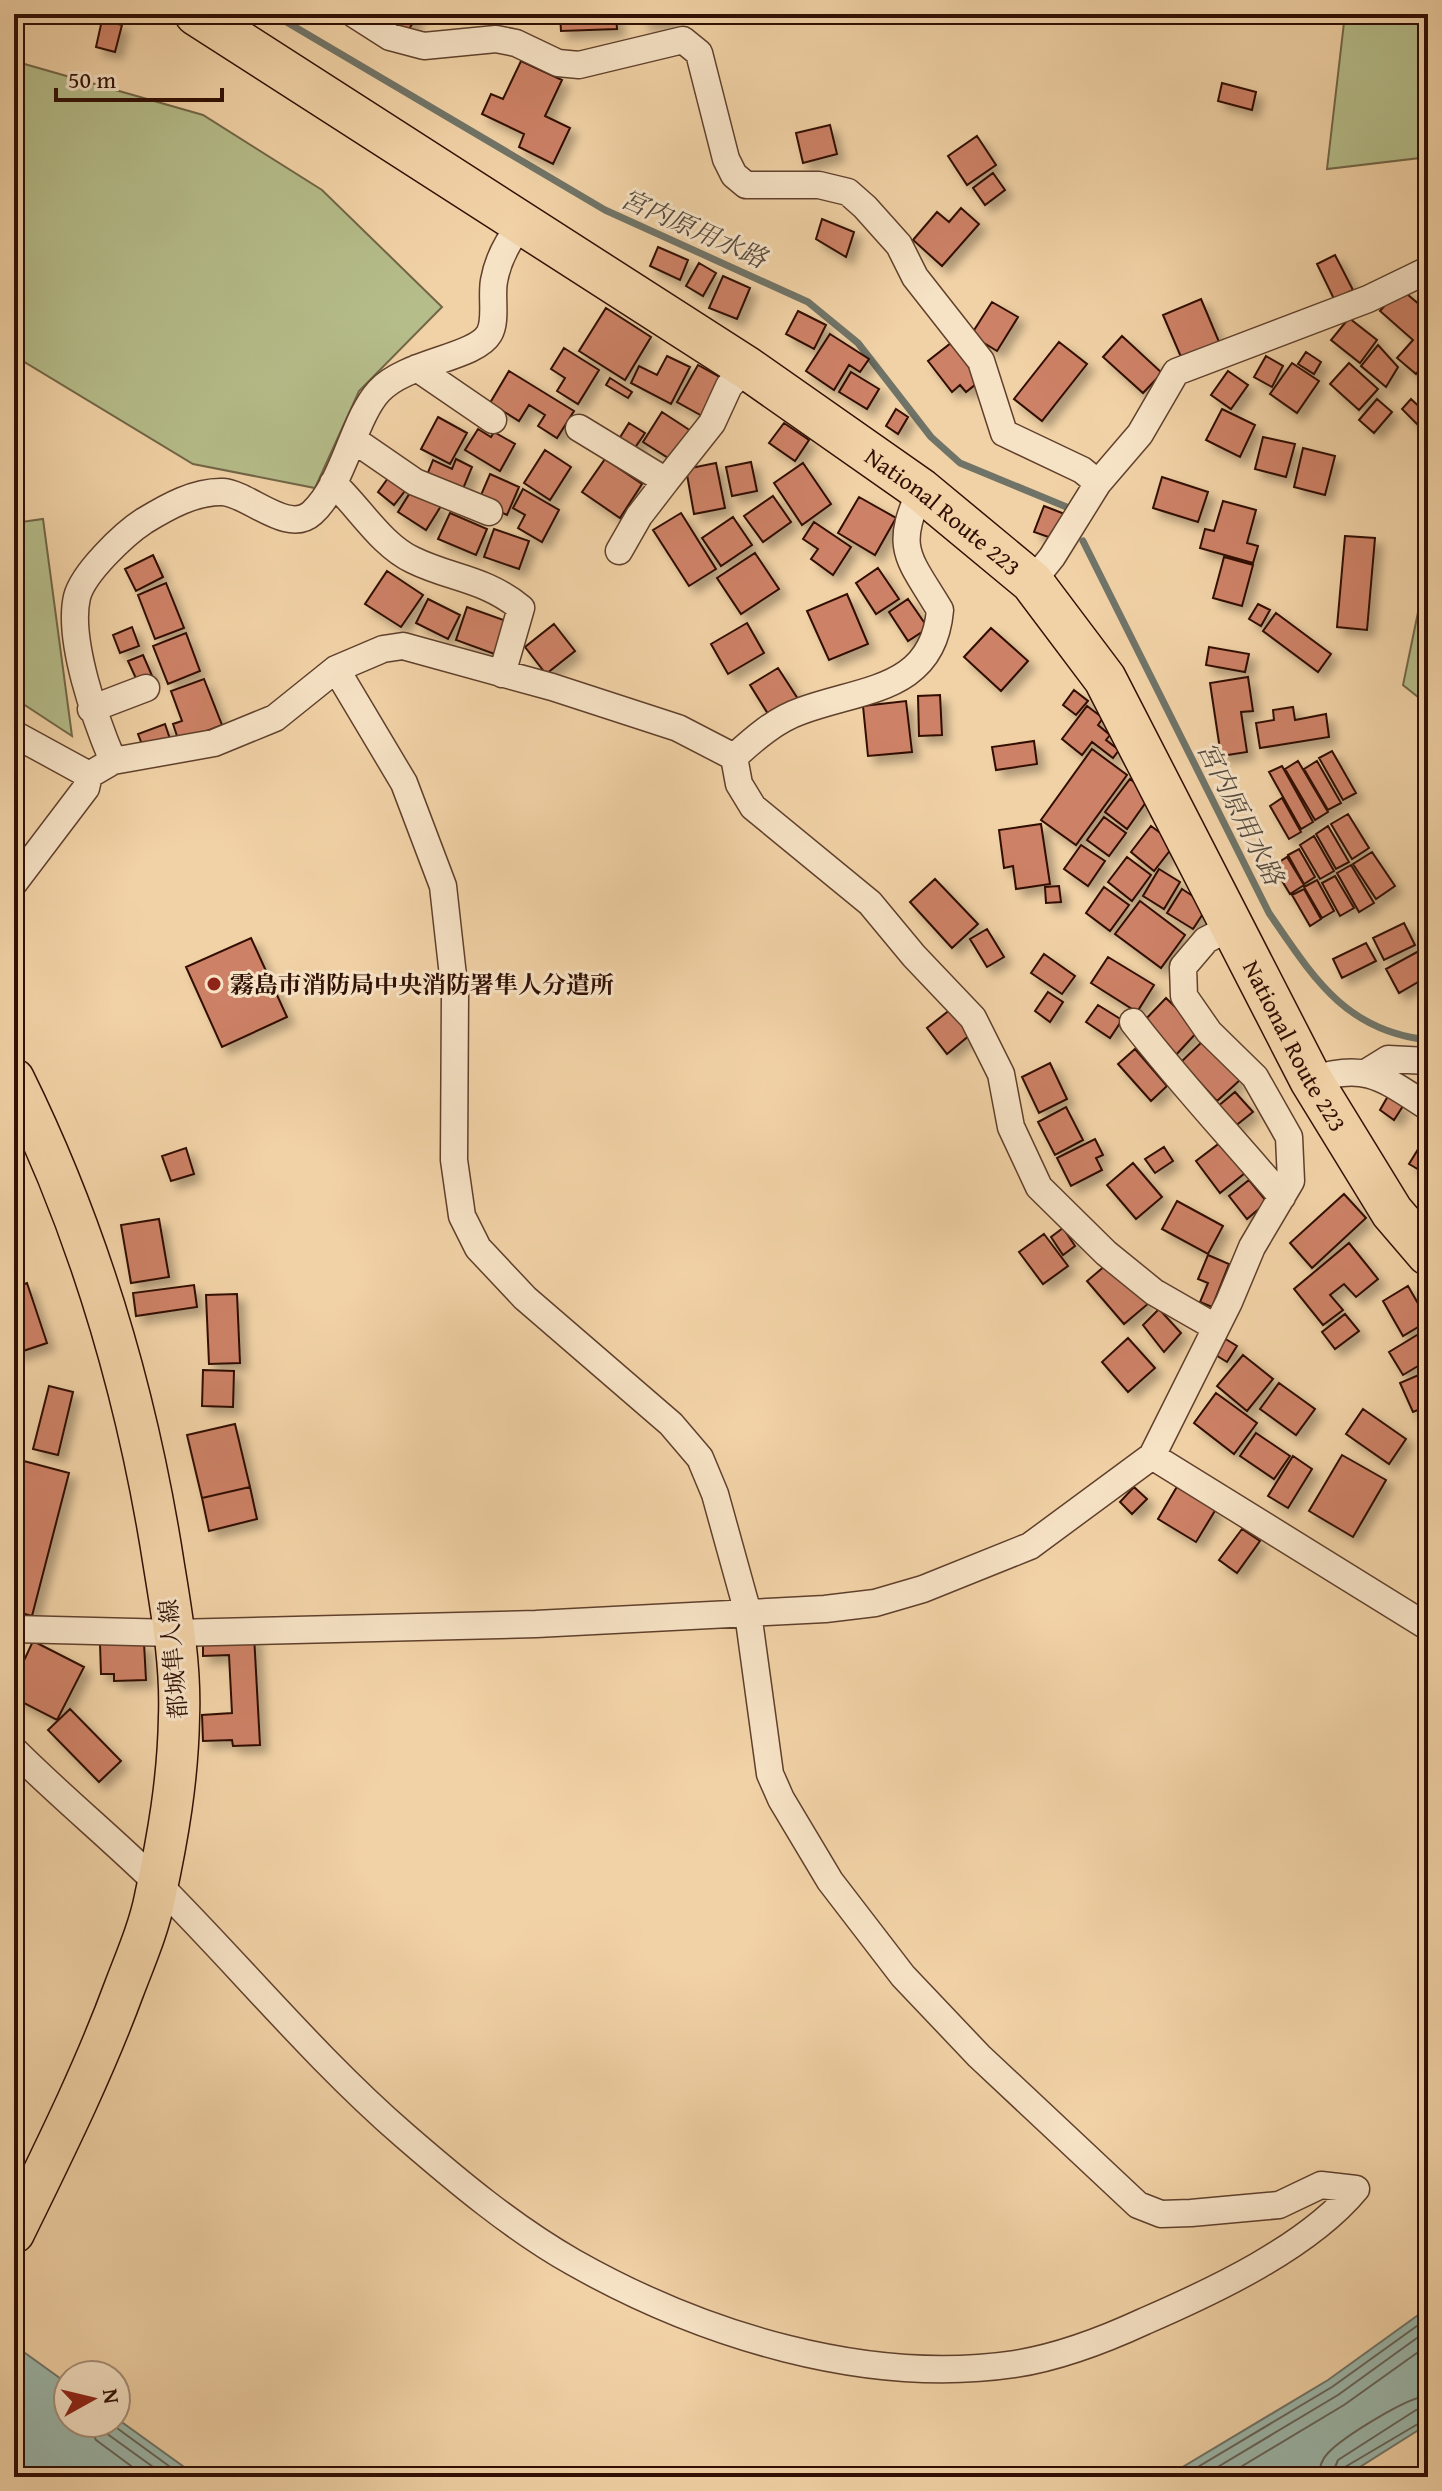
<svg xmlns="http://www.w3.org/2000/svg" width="1442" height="2491" font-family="'Gentium Book Plus','Noto Serif JP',serif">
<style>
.green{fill:#b5bd8a;stroke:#726647;stroke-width:2}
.water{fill:#9bb7ab;stroke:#707468;stroke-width:2}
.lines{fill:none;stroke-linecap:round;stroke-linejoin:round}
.shore{stroke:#666358;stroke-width:2}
.stream{stroke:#707468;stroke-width:7}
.building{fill:#cd8166;stroke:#300f04;stroke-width:2;filter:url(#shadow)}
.minor-casing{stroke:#60402c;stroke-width:29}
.primary-casing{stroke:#300f04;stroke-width:43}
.trunk-casing{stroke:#300f04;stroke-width:45}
.minor{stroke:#f6e2c5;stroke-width:26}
.primary{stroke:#f1d2a6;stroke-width:40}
.trunk{stroke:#f1d2a6;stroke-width:42}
.poi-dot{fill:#8f2418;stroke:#f6e2c5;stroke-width:3}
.labels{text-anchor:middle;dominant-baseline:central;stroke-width:6;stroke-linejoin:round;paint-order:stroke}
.street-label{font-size:24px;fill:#300f04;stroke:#f6e2c5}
.poi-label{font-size:24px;font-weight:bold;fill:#300f04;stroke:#f6e2c5;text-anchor:start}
.water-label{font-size:26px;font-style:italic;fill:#554a3e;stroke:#f6e2c5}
</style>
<defs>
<filter id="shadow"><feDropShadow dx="7" dy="7" stdDeviation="4" flood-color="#0004"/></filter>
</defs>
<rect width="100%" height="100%" fill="#f1d2a6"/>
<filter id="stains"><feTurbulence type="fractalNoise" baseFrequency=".0025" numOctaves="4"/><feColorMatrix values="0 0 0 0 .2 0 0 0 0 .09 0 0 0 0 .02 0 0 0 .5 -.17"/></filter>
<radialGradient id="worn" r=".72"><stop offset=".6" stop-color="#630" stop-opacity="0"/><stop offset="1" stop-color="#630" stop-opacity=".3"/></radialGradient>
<!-- green -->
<path class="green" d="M1345,14H1428V157L1327,169Z
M14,61L203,115L322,190L442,307L359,391L315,488L193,464L16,357L14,376Z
M43,519L72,736L14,698V523Z
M1428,564V705L1403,685Z"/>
<!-- water -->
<path class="water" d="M1428,2308V2424L1344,2477H1166L1328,2380Z
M14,2345L68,2384V2423H116V2418L198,2477H14Z"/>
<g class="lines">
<!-- shore -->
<path class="shore" d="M87,2423L96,2440L146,2477
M99,2423L106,2433L167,2477
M110,2423L184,2477
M1181,2477L1332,2387L1428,2318
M1201,2477L1338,2395L1428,2330
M1224,2477L1344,2405L1428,2345
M1319,2477C1319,2468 1321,2460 1328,2453C1342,2438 1408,2396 1428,2396
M1331,2477L1338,2460L1416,2410L1428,2408
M1341,2477L1345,2467L1428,2418"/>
<!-- stream -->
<path class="stream" d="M273,14L605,210L808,302L858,343L931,437L960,463L1069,508
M1083,541L1269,913C1313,977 1345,1031 1428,1040"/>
</g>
<!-- building -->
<path class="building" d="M378,14H418L408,31Z
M560,14H616L617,29L561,31Z
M643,14H671L670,24L642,22Z
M102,20L122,25L115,52L96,47Z
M521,61L562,80L545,116L570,128L553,164L519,147L524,134L482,114L491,94L503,99Z
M1222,83L1256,92L1252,110L1218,101Z
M830,125L837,154L803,163L796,133Z
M977,136L996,165L967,185L948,156Z
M993,173L1005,190L985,205L973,188Z
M961,208L979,224L942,266L913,240L937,212L949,222Z
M822,219L854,232L846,257L816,239Z
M658,247L688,260L680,280L650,266Z
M1335,255L1353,290L1334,299L1317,264Z
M699,263L716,273L703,296L686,286Z
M723,276L750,288L737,319L709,308Z
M1400,288L1428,312V360L1416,374L1397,358L1413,340L1380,311Z
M1201,299L1222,349L1184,364L1163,315Z
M992,302L1018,317L997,351L971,335Z
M606,308L651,337L625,380L579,351Z
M798,311L826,325L814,349L786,334Z
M1349,318L1377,340L1360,363L1331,340Z
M830,334L869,359L860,372L849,365L834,390L806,371Z
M1122,336L1162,373L1143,393L1103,357Z
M1059,342L1087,364L1042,421L1014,399Z
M951,343L981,380L966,392L960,385L952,392L928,361Z
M1378,345L1398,367L1386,387L1361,366Z
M564,348L599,370L578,404L557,391L565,378L551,369Z
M1306,352L1321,362L1314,374L1298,364Z
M667,356L690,367L671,404L631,383L639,366L657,375Z
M1266,356L1283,366L1272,387L1254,377Z
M1292,363L1319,381L1297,413L1270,394Z
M1349,363L1378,389L1359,410L1330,384Z
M698,365L725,380L704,417L677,402Z
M509,371L574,411L557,438L538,426L545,415L529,405L519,421L490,403Z
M1228,371L1248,385L1231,409L1211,395Z
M851,372L879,389L867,409L839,392Z
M610,378L632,392L628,398L606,385Z
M1377,399L1392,412L1374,433L1359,420Z
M1411,399L1427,414L1417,424L1402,409Z
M896,409L908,417L898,434L886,426Z
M1222,409L1255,425L1240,457L1206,440Z
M662,412L691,431L673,461L643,442Z
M438,417L467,433L450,464L421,449Z
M629,423L645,433L634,449L619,439Z
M784,423L809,440L795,461L769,443Z
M478,429L491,437L494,432L515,444L500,471L465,450Z
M1263,437L1295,444L1286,477L1255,469Z
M1303,448L1335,456L1325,495L1294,487Z
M545,450L571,467L550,500L524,483Z
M456,459L472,467L460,496L425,480L433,460L452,469Z
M605,459L642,484L620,518L582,492Z
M751,462L757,491L732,496L726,467Z
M716,463L725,508L694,514L686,469Z
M803,463L831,504L802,525L774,483Z
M391,474L408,487L394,505L378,492Z
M490,474L519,487L507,515L478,502Z
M1162,477L1208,492L1198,522L1153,508Z
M413,488L441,506L426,530L398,512Z
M523,489L559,510L542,542L518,528L525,515L513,508Z
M773,496L791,522L763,542L744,516Z
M859,497L896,518L875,555L838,533Z
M1223,501L1256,510L1247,543L1258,546L1253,563L1200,548L1205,529L1214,531Z
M1044,506L1070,516L1060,541L1034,532Z
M450,513L487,529L476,555L438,539Z
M681,513L716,569L689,586L653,530Z
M733,517L752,545L721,566L702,538Z
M814,522L851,547L833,575L811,559L818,549L803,539Z
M494,529L529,541L519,569L484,557Z
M1345,536L1375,538L1367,630L1337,627Z
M755,553L779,589L741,614L717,578Z
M153,555L163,577L136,591L125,569Z
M1224,557L1253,565L1242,606L1213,598Z
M878,568L899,599L876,614L856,583Z
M387,571L423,595L401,627L365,604Z
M166,583L184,628L155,639L138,595Z
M847,594L868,644L829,660L807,611Z
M428,599L460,615L448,639L416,623Z
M908,599L928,628L908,641L889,612Z
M1258,604L1270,610L1261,626L1249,619Z
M467,607L512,623L500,656L456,640Z
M1276,613L1331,654L1318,672L1263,631Z
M747,623L764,653L728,674L711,644Z
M554,624L575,651L546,674L525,647Z
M132,627L139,646L120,653L113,635Z
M991,628L1028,661L1001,691L964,657Z
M186,633L200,671L168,684L153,646Z
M1209,647L1249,654L1245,672L1206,665Z
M143,655L153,678L139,685L128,661Z
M778,668L798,699L770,717L750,685Z
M1248,677L1253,711L1241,712L1247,752L1221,756L1210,683Z
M204,679L222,725L179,742L173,724L182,721L171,691Z
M1074,690L1088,701L1076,715L1063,705Z
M940,695L942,735L919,736L918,696Z
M906,701L912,752L868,756L863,706Z
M1087,706L1103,718L1098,725L1110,735L1106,740L1119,750L1113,758L1092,742L1082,755L1062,739Z
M1293,707L1295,720L1326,714L1329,737L1260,748L1256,723L1274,720L1273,710Z
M165,724L171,742L145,752L138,734Z
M1034,741L1037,764L996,770L992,747Z
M1092,749L1127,775L1076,845L1041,820Z
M1332,751L1356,793L1343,800L1319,758Z
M1298,761L1328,812L1315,820L1285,769Z
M1317,761L1341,803L1328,810L1304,769Z
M1282,766L1313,822L1301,829L1269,772Z
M1130,779L1151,795L1127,829L1105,812Z
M1282,798L1301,832L1289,839L1270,806Z
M1348,814L1369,848L1352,859L1331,824Z
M1104,817L1126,833L1109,856L1087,840Z
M1041,824L1050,884L1016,889L1013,866L1004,868L999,830Z
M1151,826L1175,844L1154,871L1131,852Z
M1328,826L1349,862L1336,869L1316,834Z
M1314,836L1334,871L1320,879L1300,845Z
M1081,845L1105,861L1088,886L1064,869Z
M1299,849L1315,877L1304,884L1288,855Z
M1372,852L1395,886L1376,899L1353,864Z
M1127,857L1151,875L1132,901L1108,882Z
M1287,857L1304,885L1290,894L1273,866Z
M1351,865L1374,903L1359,912L1337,873Z
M1159,869L1180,882L1164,909L1143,896Z
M1335,876L1354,908L1340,916L1322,883Z
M935,879L978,924L952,948L910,902Z
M1317,880L1334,911L1322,918L1304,887Z
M1059,886L1061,902L1046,903L1045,887Z
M1104,887L1129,905L1110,931L1086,913Z
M1182,889L1208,906L1193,929L1167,913Z
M1304,889L1321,919L1310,926L1292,895Z
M1140,901L1185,935L1161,968L1115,934Z
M1404,923L1415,945L1384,960L1373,938Z
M987,929L1004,957L987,967L970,939Z
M251,938L287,1017L222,1047L186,967Z
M1366,943L1376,961L1342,978L1333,959Z
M1428,946V996L1420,981L1399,993L1386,969Z
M1044,954L1075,976L1062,994L1031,973Z
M1108,957L1154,985L1137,1012L1091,983Z
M1048,992L1063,1002L1050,1022L1035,1011Z
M1166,998L1199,1030L1175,1056L1142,1023Z
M1098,1005L1122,1020L1110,1038L1086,1022Z
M951,1009L971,1034L947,1054L927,1028Z
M1204,1040L1240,1080L1217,1101L1181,1062Z
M1135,1049L1167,1086L1151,1101L1118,1064Z
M1050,1063L1067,1099L1039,1113L1022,1077Z
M1235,1092L1253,1112L1234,1127L1217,1107Z
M1388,1096L1403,1106L1394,1120L1380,1110Z
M1066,1107L1083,1140L1055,1155L1038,1122Z
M1428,1133V1175L1409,1164Z
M1095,1139L1103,1155L1096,1158L1102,1170L1071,1186L1057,1158Z
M1221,1142L1245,1173L1220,1193L1196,1161Z
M1164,1147L1173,1161L1155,1173L1145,1159Z
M186,1148L194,1174L171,1181L162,1156Z
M1133,1163L1162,1197L1136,1219L1107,1185Z
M1249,1180L1267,1202L1247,1219L1229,1196Z
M1344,1194L1366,1218L1312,1268L1290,1243Z
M1177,1201L1223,1226L1208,1254L1162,1229Z
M159,1219L169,1277L131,1283L121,1225Z
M1063,1228L1075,1246L1063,1255L1051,1237Z
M1044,1234L1068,1266L1043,1284L1019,1252Z
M1349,1243L1378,1279L1356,1297L1344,1284L1330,1295L1343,1310L1323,1325L1294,1289Z
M1208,1255L1229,1264L1212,1307L1200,1302L1208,1283L1198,1279Z
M1112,1260L1149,1303L1124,1324L1087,1281Z
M27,1283L47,1343L14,1354V1288Z
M194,1285L197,1307L136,1316L133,1293Z
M1408,1286L1428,1321L1403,1336L1383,1301Z
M237,1294L240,1363L209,1364L206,1295Z
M1159,1309L1181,1333L1164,1352L1143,1325Z
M1345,1314L1359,1331L1335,1349L1322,1332Z
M1427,1329L1428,1360L1403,1375L1389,1352Z
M1128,1338L1155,1368L1128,1392L1102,1362Z
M1224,1338L1237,1346L1227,1362L1214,1354Z
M1243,1355L1273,1379L1247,1411L1217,1386Z
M203,1370L234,1371L233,1407L202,1406Z
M1428,1371V1406L1413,1412L1400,1383Z
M1279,1383L1315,1409L1296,1435L1260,1409Z
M49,1386L73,1392L58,1455L33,1449Z
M1216,1393L1257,1423L1234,1454L1194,1423Z
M1363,1409L1406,1439L1389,1464L1346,1434Z
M235,1424L250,1487L202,1498L187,1435Z
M1256,1433L1290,1456L1274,1479L1240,1456Z
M1342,1455L1386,1480L1353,1537L1309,1511Z
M1293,1456L1312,1469L1288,1508L1268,1496Z
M20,1460L69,1473L32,1616L14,1611V1484Z
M1178,1485L1216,1509L1196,1542L1158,1519Z
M250,1487L257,1519L209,1531L202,1498Z
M1134,1487L1147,1499L1132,1514L1120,1502Z
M1242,1529L1260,1541L1237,1573L1219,1560Z
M254,1635L260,1745L233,1746L232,1740L203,1741L202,1715L232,1713L229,1655L203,1656V1638Z
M33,1641L84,1667L57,1720L14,1698V1682Z
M144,1643L146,1680L114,1681V1674H101L100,1644Z
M70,1709L121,1761L99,1782L48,1730Z"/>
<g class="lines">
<defs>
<path id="minor" d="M354,14L390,37L424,46L496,39L516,43L558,63L579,65L683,40L699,53L726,159L734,175L746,185H819L848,192L865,207L899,245L915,277L981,361L1004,433L1082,470L1098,483
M417,368L493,420
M579,428L666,481L712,423L729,386L747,368
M354,440L415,482L489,512
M333,483C359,507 381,545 413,560C452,579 484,578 521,608L502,674
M619,551L639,516L666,481
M1032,582L1052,557L1098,483L1140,434L1176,372L1368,299L1428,270
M91,709L146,688
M14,734L89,775L113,761L214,743L275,718L336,669L383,649L403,646L552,687L678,728L734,757L739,784L753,807L870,903L914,956L973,1018L1001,1074L1011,1127L1039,1187L1106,1253L1154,1292L1215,1327
M734,757C754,739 775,720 801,711C863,688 933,691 940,610C909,558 893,549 921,490
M113,761C96,721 67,640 77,597C83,573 124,534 144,521C167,507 195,491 223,492C249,494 288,535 312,513C344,484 353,419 379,391C405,362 475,358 489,334C497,321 491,297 494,281C498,258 509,239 523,222
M14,883L86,788L89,775
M1133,1022C1180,1083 1232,1138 1282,1197
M1367,1072L1388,1059L1428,1061
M1311,1080C1366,1062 1383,1078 1428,1107
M1152,1456L1428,1627
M14,1629L174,1633L536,1624L825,1609L875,1603L923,1589L1030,1546L1152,1456L1229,1302L1252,1247L1291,1181L1289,1137L1255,1077L1209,1032L1184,996L1183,967L1206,940L1231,927
M14,1750C60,1796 110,1837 156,1882C240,1966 315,2058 405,2136C457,2181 513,2228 573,2262C702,2335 866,2386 1015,2364C1060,2357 1104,2340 1145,2321C1214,2291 1308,2247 1356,2189L1321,2185L1279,2205L1191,2213L1161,2214L1138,2205L979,2056L903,1976L830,1881L781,1799L770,1774L748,1613L715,1494L700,1458L671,1424L525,1298L478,1248L462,1216L454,1160L455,994L443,886L404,783L336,669"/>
<path id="primary" d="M14,1079C89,1231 138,1398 164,1566C172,1615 181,1666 179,1717C178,1779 168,1837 155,1897C149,1928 135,1960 124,1989C93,2073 53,2153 14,2233"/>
<g id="trunk">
<path id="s1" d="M196,14L747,368L921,490L1032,582L1105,679L1311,1080L1392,1212L1428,1254"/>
</g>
</defs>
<!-- minor casing -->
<use href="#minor" class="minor-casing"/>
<!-- primary casing -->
<use href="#primary" class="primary-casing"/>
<!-- trunk casing -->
<use href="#trunk" class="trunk-casing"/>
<!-- minor -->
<use href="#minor" class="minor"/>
<!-- primary -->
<use href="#primary" class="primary"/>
<!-- trunk -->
<use href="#trunk" class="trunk"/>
</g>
<!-- markers -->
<circle class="poi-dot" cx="214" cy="984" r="8"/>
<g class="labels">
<!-- street labels -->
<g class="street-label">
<text stroke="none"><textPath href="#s1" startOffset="898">National Route 223</textPath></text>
<text stroke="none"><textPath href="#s1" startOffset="1546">National Route 223</textPath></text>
<text transform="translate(173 1659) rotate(-95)">都城隼人線</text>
</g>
<!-- poi labels -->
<g class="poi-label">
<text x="230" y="984">霧島市消防局中央消防署隼人分遣所</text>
</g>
<!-- water labels -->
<g class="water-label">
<text transform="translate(694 228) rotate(24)">宮内原用水路</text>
<text transform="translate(1241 813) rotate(63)">宮内原用水路</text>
</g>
</g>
<!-- margin -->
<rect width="1442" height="2491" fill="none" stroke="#f1d2a6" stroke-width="48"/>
<rect x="16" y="16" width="1410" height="2459" fill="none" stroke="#300f04" stroke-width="4"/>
<rect x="24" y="24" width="1394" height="2443" fill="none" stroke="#300f04" stroke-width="2"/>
<!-- north arrow -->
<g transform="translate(92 2399) rotate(82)"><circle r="38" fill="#f6e2c5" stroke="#a78e78" stroke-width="2"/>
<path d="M0-6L14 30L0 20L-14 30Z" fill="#8f2418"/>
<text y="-12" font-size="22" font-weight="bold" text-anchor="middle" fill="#300f04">N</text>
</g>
<!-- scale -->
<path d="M56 88v12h166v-12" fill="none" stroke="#300f04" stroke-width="4"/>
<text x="68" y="88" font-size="24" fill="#300f04" stroke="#f6e2c5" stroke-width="6" paint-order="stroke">50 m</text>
<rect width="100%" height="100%" filter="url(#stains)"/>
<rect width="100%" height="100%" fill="url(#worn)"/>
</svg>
